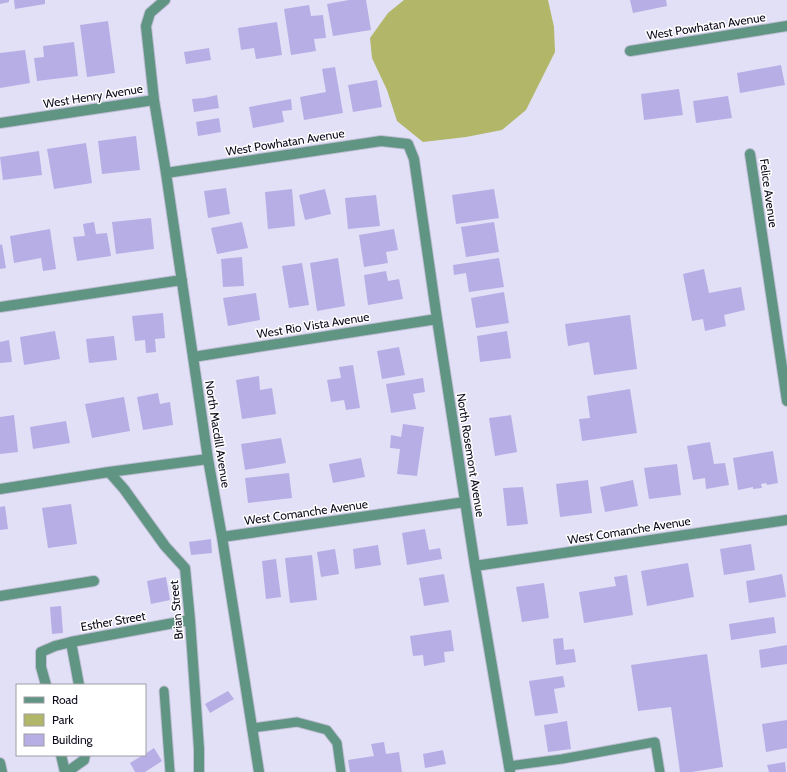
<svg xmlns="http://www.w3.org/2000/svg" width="787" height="772" font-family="Cabin,sans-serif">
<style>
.green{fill:#b2b669}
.building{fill:#b6aee5}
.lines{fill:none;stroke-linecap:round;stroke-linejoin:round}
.lane-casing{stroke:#c0bed4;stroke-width:11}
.street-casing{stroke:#c0bed4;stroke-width:12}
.lane{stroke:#609584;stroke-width:9}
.street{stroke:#609584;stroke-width:10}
.labels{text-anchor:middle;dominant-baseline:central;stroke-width:3;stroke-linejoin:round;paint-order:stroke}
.street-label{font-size:12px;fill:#0d091b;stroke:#fff}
</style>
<rect width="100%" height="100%" fill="#e2e0f7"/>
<!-- green -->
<path class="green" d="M404,0H548L554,27L555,52L526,110L502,130L466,137L423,142L397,121L387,90L372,58L370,38L388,13Z"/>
<!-- building -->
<path class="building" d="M0,0H9V2L0,4Z
M14,0H45V4L15,9Z
M349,0H366L371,30L333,36L327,4Z
M630,0H666L667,6L633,13Z
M309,5L311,16L323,15L326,38L314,39L316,51L291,55L284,9Z
M108,21L115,73L87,77L80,25Z
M277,22L282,55L256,59L254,48L241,50L238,28Z
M74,42L78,76L37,81L34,58L44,57L43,46Z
M209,48L211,60L186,64L184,52Z
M25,50L30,83L0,88V53Z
M781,65L785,85L740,93L737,73Z
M335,67L343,113L304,120L300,97L326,92L322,69Z
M377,80L382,107L353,112L348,85Z
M679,89L683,115L644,120L641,94Z
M217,95L219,108L194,112L192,99L204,98Z
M728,96L732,118L696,123L693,101Z
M291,99L292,110L282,111L284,122L253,128L249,107Z
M219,118L221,132L198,136L196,122Z
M136,136L140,170L102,174L98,141Z
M86,143L92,183L54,189L47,149Z
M39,151L42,175L3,180L0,157Z
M226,188L230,214L208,218L204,191Z
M292,189L295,226L268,229L265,192Z
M325,189L331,214L305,220L299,195Z
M494,189L499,218L456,224L452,195Z
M376,195L380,226L348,229L345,198Z
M151,218L154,249L116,254L112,222Z
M94,222L96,234L107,233L111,256L77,261L73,237L85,236L83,224Z
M242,222L248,248L217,254L211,228Z
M494,222L499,252L466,257L461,227Z
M50,229L56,269L43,271L41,258L14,263L10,236Z
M394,229L398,250L386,252L388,263L364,267L359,235Z
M2,244L6,268L0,269V245Z
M242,257L244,286L223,287L221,259Z
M338,258L345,306L317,311L310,263Z
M499,258L504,287L469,292L466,273L454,275L453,265Z
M302,263L309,305L289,308L282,266Z
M704,269L709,293L741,287L745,310L724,315L726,326L705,331L703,319L692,321L683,274Z
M386,271L388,281L399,279L403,299L368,305L364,275Z
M504,292L509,323L476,328L471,298Z
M256,293L260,320L228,326L223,298Z
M163,313L165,338L155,339L156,352L146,353L145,340L135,341L132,316Z
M630,315L637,369L594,375L589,342L568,346L565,324Z
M55,331L60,359L24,365L20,337Z
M507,331L511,358L480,362L477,336Z
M114,336L117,360L89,363L86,339Z
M9,340L12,362L0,363V342Z
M399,347L405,375L382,379L377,351Z
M353,365L360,408L346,410L344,400L331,402L327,380L341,378L339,367Z
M259,376L260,390L272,388L276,414L242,419L236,380Z
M423,378L425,392L413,394L416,409L391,413L386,384Z
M630,389L637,433L582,441L579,419L590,418L587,396Z
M158,393L160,404L170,402L173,425L143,430L137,397Z
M124,397L130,431L92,438L85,404Z
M14,415L18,452L0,454V417Z
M511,415L517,452L495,456L489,418Z
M66,421L70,443L33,449L30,427Z
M403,424L424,427L417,476L397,474L400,449L390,448L391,435L401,437Z
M281,438L286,463L245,470L241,444Z
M710,442L714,464L725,463L729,485L706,489L705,478L693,480L687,446Z
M773,451L778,483L767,485L766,483L761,484L762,488L753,489V487L738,490L733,458Z
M361,458L365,477L333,483L329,464Z
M677,464L681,495L649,499L644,468Z
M289,473L292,498L248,503L245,478Z
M588,480L592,513L560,517L556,484Z
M633,480L638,506L605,512L600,487Z
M523,487L528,524L507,526L503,488Z
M71,504L77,544L48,548L42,508Z
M5,506L8,529L0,530V507Z
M425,529L429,550L440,548L442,559L407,565L402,533Z
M211,539L212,553L191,555L189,542Z
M751,544L755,570L724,575L720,549Z
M378,545L381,565L355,569L353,549Z
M335,549L339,574L321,577L317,552Z
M312,555L317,600L290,603L285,558Z
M276,559L281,597L266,599L262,561Z
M688,563L694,597L647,606L641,571Z
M444,574L449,602L424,606L419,578Z
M782,574L786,597L749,603L746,581Z
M627,575L633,615L584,623L579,592L616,586L614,577Z
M166,577L170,600L151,604L147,581Z
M544,583L549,618L522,622L516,587Z
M61,606L63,633L52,634L50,607Z
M774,617L776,633L731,640L729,624Z
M451,630L454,651L444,652L445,662L424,666L423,655L413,656L410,636Z
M563,638L564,650L574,649L576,662L556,665L553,639Z
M787,645V664L761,668L759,650Z
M707,654L723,767L692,772H680L671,707L638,711L631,665Z
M563,676L565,687L554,689L558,713L535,716L529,681Z
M228,691L234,699L210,713L205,704Z
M787,720V748L766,752L762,724Z
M567,721L571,749L548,752L544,725Z
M384,742L386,754L399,752L402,772H350L348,760L374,756L371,744Z
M154,748L162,761L145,772H135L130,763L143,755H145V754Z
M443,750L446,764L425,768L423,754Z
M785,762L786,772H769L767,765Z"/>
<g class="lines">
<defs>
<path id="lane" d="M164,691L170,772
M252,728L297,722L327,730L337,743L341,772
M509,766L562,759L655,742L660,772"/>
<path id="street" d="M165,0L150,13L146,26L154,100L166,173L193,357L208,459L222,537L259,772
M630,51L787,26
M0,123L154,100
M750,154L787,401
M166,173L381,141L408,144L414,159L437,319L475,566L510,772
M0,307L182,280
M193,357L437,319
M109,472L124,489L165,546L185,568L190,620L199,749V772
M0,489L109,472L208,459
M222,537L465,502
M475,566L787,520
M0,596L94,581
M71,642L79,685
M46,685L41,667V652L55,646L71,642L190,620
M61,755L65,772
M0,763L2,772
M67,772L84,760L85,755"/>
</defs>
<!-- lane casing -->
<use href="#lane" class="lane-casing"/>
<!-- street casing -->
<use href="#street" class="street-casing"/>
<!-- lane -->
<use href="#lane" class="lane"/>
<!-- street -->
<use href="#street" class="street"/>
</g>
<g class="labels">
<!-- street labels -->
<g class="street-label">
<text transform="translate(706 26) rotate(-9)">West Powhatan Avenue</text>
<text transform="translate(93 96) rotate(-9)">West Henry Avenue</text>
<text transform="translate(285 142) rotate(-9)">West Powhatan Avenue</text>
<text transform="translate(769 193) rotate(82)">Felice Avenue</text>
<text transform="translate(313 325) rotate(-9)">West Rio Vista Avenue</text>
<text transform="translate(218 434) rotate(81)">North Macdill Avenue</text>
<text transform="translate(471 455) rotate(81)">North Rosemont Avenue</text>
<text transform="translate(306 512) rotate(-8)">West Comanche Avenue</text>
<text transform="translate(629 530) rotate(-9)">West Comanche Avenue</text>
<text transform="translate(176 610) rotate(-95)">Brian Street</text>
<text transform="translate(113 621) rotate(-10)">Esther Street</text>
</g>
</g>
<!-- legend -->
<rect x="16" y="684" width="130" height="72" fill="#ffffff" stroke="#9e9da4"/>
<rect x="24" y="697" width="20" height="6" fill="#609584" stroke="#9e9da4"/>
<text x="52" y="704" font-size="12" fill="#0d091b">Road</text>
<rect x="24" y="714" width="20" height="12" fill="#b2b669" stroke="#9e9da4"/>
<text x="52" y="724" font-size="12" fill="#0d091b">Park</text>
<rect x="24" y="734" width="20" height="12" fill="#b6aee5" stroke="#9e9da4"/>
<text x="52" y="744" font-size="12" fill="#0d091b">Building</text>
</svg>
